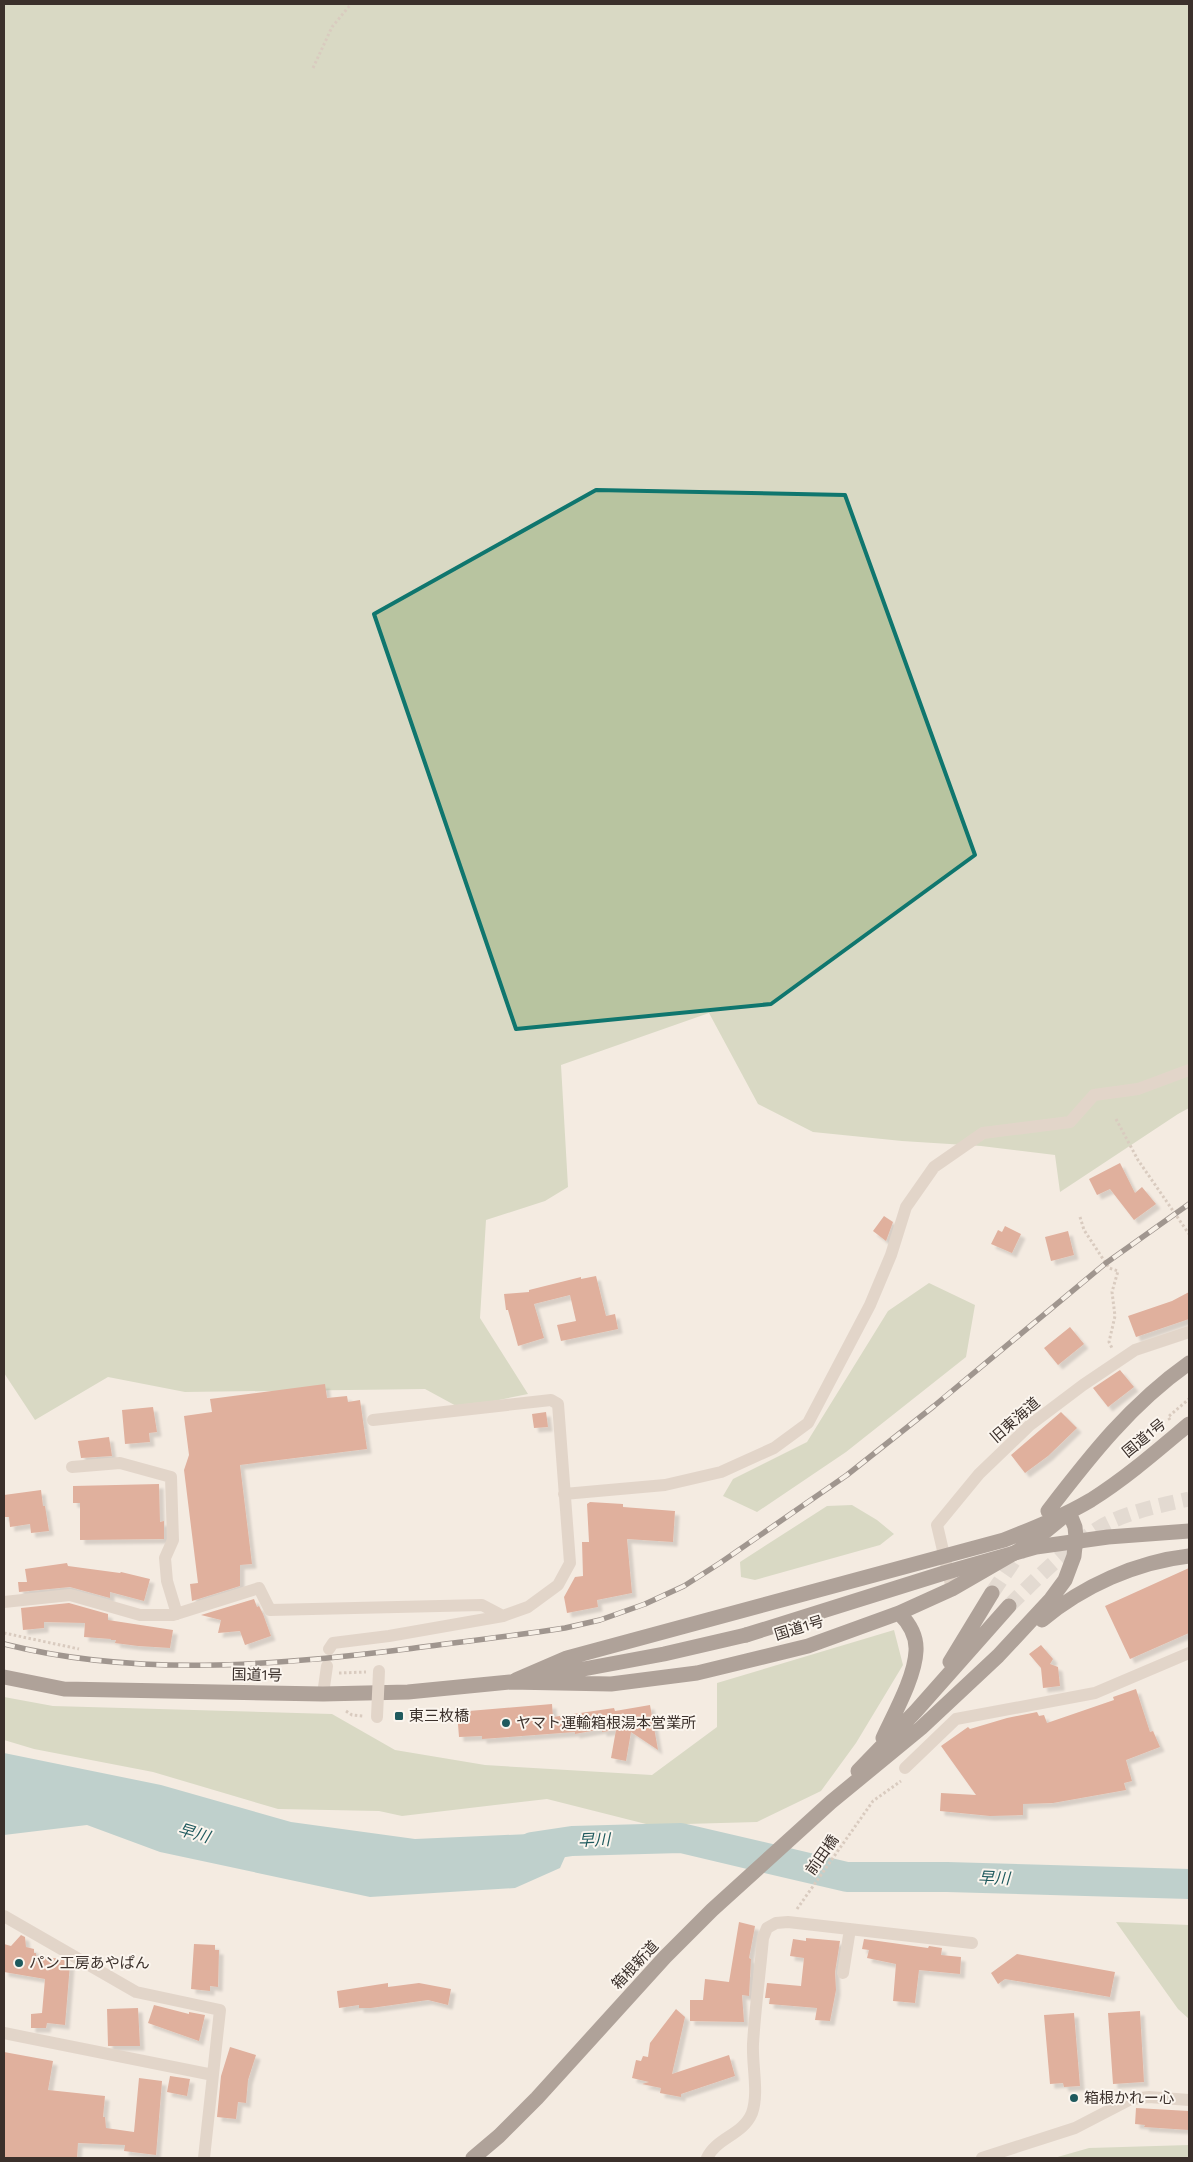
<svg xmlns="http://www.w3.org/2000/svg" width="1193" height="2162" font-family="'Work Sans','Noto Sans JP',sans-serif">
<style>
.green{fill:#b8c4a0}
.water{fill:#7fb0b2}
.lines{fill:none;stroke-linecap:round;stroke-linejoin:round}
.river{stroke:#7fb0b2;stroke-width:30}
.building{fill:#c8694b;filter:url(#shadow)}
.highway-tunnel{stroke:#cfc6bd;stroke-width:15;stroke-dasharray:15 8;stroke-linecap:butt}
.path{stroke:#b9a596;stroke-width:3;stroke-dasharray:2.5 2.5;stroke-linecap:butt}
.minor{stroke:#cdbbac;stroke-width:12}
.highway{stroke:#5c4a42;stroke-width:15}
.rail-casing{stroke:#3b302b;stroke-width:5.5}
.rail{stroke:#fbf5ee;stroke-width:4;stroke-dasharray:11;stroke-linecap:butt}
.minor-bridge{stroke:#cdbbac;stroke-width:12}
.highway-bridge{stroke:#5c4a42;stroke-width:15}
.marked{fill:none;stroke:#0f766e;stroke-width:4;stroke-linejoin:round}
.poi-dot{fill:#1f5a5e;stroke:#fbf5ee;stroke-width:2}
.labels{text-anchor:middle;dominant-baseline:central;stroke-width:4;stroke-linejoin:round;paint-order:stroke}
.street-label{font-size:15px;fill:#3b302b;stroke:#fbf5ee}
.poi-label{font-size:15px;fill:#3b302b;stroke:#fbf5ee;text-anchor:start}
.water-label{font-size:16px;font-style:italic;fill:#1f5a5e;stroke:#fbf5ee}
</style>
<defs>
<filter id="shadow"><feDropShadow dx="4.5" dy="4.5" stdDeviation="1" flood-color="#0004"/></filter>
</defs>
<rect width="100%" height="100%" fill="#f4ebe1"/>
<!-- green -->
<path class="green" d="M4,4H1189V1108L1178,1114L1060,1192L1055,1155L981,1146L902,1141L813,1132L758,1104L709,1013L561,1065L568,1187L545,1201L486,1220L480,1318L528,1394L460,1408L425,1389L185,1392L108,1377L35,1420L4,1373Z
M929,1283L975,1305L966,1357L846,1452L757,1512L723,1496L733,1479L807,1442L888,1311Z
M852,1505L877,1520L894,1534L880,1545L755,1580L741,1577L740,1562L827,1506Z
M894,1630L903,1665L856,1743L821,1791L757,1822L650,1825L547,1799L402,1816L379,1811L278,1809L153,1772L34,1749L4,1740V1697L53,1706L332,1714L395,1750L485,1765L652,1775L717,1727V1683Z
M1116,1922L1189,1925V2019L1178,2009Z
M1189,2145V2158H1054L1089,2148Z"/>
<!-- water -->
<path class="water" d="M4,1753L161,1785L291,1822L415,1839L551,1833L572,1841L560,1868L515,1888L370,1897L160,1852L87,1825L4,1835Z"/>
<g class="lines">
<!-- river -->
<path class="river" d="M532,1847L572,1841L681,1838L847,1877H947L1189,1884"/>
</g>
<!-- building -->
<path class="building" d="M1120,1163L1135,1193L1142,1187L1156,1204L1134,1220L1110,1189L1097,1195L1089,1179Z
M884,1216L893,1222L886,1241L873,1231Z
M1005,1226L1021,1234L1012,1253L991,1244L998,1230L1002,1232Z
M1068,1231L1074,1255L1051,1261L1045,1237Z
M596,1276L606,1316L615,1314L618,1329L561,1341L557,1325L576,1321L570,1295L534,1304L544,1338L518,1346L508,1310H506L504,1294L529,1292V1290L581,1277V1279Z
M1189,1292V1319L1136,1337L1128,1316L1172,1301Z
M1070,1327L1084,1344L1058,1365L1044,1348Z
M1120,1370L1134,1387L1108,1407L1093,1388Z
M325,1384L327,1398L347,1396L348,1402L360,1400L367,1449L240,1465L252,1564L240,1565V1586L192,1601L190,1584L198,1583L184,1470L189,1455L184,1416L212,1412L210,1399Z
M153,1407L157,1432L149,1433L150,1442L125,1444L122,1410Z
M546,1412L548,1427L534,1428L532,1414Z
M1061,1412L1077,1428L1048,1456L1025,1473L1011,1455Z
M109,1437L112,1456L81,1458L78,1441Z
M159,1484L160,1522L164,1521V1539L80,1540V1503H73V1486Z
M41,1490L43,1506H45L49,1531L31,1533L30,1524L10,1527L9,1517H4V1495Z
M590,1502L623,1504V1507L675,1511L673,1542L627,1539L632,1593L597,1600L598,1607L567,1613L564,1597L575,1577L583,1576L582,1542H589L587,1504Z
M67,1563L68,1566L120,1573L121,1572L150,1579L144,1601L110,1592V1598L70,1587L19,1592L18,1582H27L25,1569Z
M1189,1568V1633L1130,1659L1105,1606Z
M254,1599L257,1607L259,1606L263,1614L271,1636L245,1645L240,1631L218,1633L221,1620L201,1615Z
M69,1603L108,1614V1620L173,1630L170,1648L138,1646L115,1643L116,1640H111V1639L84,1637L85,1623L44,1622V1628L23,1630L21,1608Z
M1041,1645L1053,1659L1050,1664L1058,1667L1060,1686L1043,1688L1041,1668L1029,1654Z
M1136,1689L1150,1732L1153,1731L1160,1747L1126,1760L1132,1781L1124,1783L1126,1790L1053,1803L1023,1804V1815L990,1816L940,1811L941,1793L976,1795L941,1746L968,1727L970,1729L1007,1718L1037,1712L1039,1716L1044,1715L1047,1723L1114,1700L1113,1697Z
M552,1704L553,1717L614,1708L615,1711L650,1705L658,1750L631,1732L626,1761L611,1758L616,1730L602,1732V1729L575,1734V1732L482,1739V1736L459,1737L457,1712Z
M739,1922L755,1926L749,1958L751,1959L749,1996L742,1995L744,2022L690,2021V2000H703L705,1979L729,1982Z
M21,1935L25,1937L26,1947L34,1949V1953H36V1956L62,1959L70,1964L65,2025L47,2023L46,2028H31V2014L42,2013L45,1979L4,1972V1944L11,1946Z
M806,1938L840,1941L835,1972L836,1990L830,2021L815,2020L817,2008L769,2004L770,1998H765L767,1983L801,1986L804,1958L790,1956L793,1939L806,1941Z
M864,1939L928,1948L929,1946L942,1948L941,1955L961,1957L960,1974L919,1970L915,2003L893,2001L896,1964L867,1958L869,1950L862,1949Z
M194,1944L215,1945V1950H219L218,1987L210,1986V1991L191,1989Z
M1017,1954L1115,1972L1110,1997L1005,1979L998,1984L991,1973Z
M388,1983V1987L419,1983L451,1989L448,2005L428,2000L371,2008H359V2005L339,2008L337,1991Z
M154,2005L189,2014V2012L205,2015L199,2041L148,2023Z
M138,2008L140,2046H108L107,2009Z
M676,2009L685,2017L672,2074L729,2055L735,2076L681,2094V2097L660,2093L661,2088L642,2084L649,2082L632,2078L636,2060L641,2061L643,2056L648,2057L650,2043Z
M1140,2011L1144,2082L1113,2084L1108,2013Z
M1074,2013L1080,2086L1064,2087L1063,2083L1050,2084L1044,2015Z
M230,2047L256,2055L248,2080L246,2103L238,2102L236,2119L217,2117L221,2076Z
M4,2052L53,2061L48,2090L105,2096L103,2117H105L106,2128L134,2132L139,2078L162,2081L156,2155L124,2151L125,2145L78,2143L77,2158H4Z
M170,2076L190,2079L187,2096L167,2092Z
M1136,2108L1189,2111V2130L1144,2127L1145,2125L1135,2124Z"/>
<g class="lines">
<!-- highway-tunnel -->
<path class="highway-tunnel" d="M992,1593L1024,1546
M1009,1606C1037,1578 1065,1550 1099,1528C1123,1513 1161,1505 1189,1499"/>
<!-- path -->
<path class="path" d="M313,68L332,27L351,4
M1116,1119L1138,1160L1189,1234
M1080,1217L1084,1230L1109,1268L1118,1271L1112,1292L1115,1316L1109,1342L1112,1348
M1170,1420L1168,1417L1189,1399
M4,1633L79,1649
M339,1673L366,1672
M346,1711L352,1715L363,1716
M797,1909L873,1801L901,1781"/>
<!-- minor -->
<path class="minor" d="M72,1467L120,1463L171,1477L173,1540L165,1558L167,1581L177,1614
M564,1494L665,1485L721,1472L774,1448L808,1423L870,1305L891,1255L906,1207L934,1167L983,1133L1070,1122L1094,1095L1138,1089L1189,1070
M952,1589L937,1525L979,1474L1030,1425L1083,1385L1135,1350L1189,1332
M4,1602L70,1595L140,1615H173L259,1588L270,1610L482,1605L503,1616
M329,1649L333,1643L389,1636L503,1616L528,1607L558,1585L570,1563L558,1404L551,1400L373,1420
M323,1694L327,1666
M905,1768L956,1719L1095,1693L1189,1653
M4,1916L136,1992L220,2010L204,2158
M843,1973L850,1929
M4,2033L213,2075
M707,2158C716,2138 743,2135 752,2113C759,2093 752,2066 753,2044C755,2009 760,1973 763,1938L767,1928L776,1923L788,1922L972,1943
M982,2158L1075,2128L1131,2099L1149,2097L1189,2100"/>
<!-- highway -->
<path class="highway" d="M1048,1511C1091,1455 1131,1404 1189,1363
M1042,1620C1083,1586 1136,1562 1189,1556
M950,1662L992,1593
M546,1676L664,1654L746,1635
M4,1677L64,1689L323,1694L408,1692L510,1682L611,1684L697,1673L808,1646L899,1613L952,1589L1030,1544L1069,1512
M516,1680L567,1658L1004,1540C1034,1528 1064,1516 1091,1500C1126,1478 1158,1450 1189,1424
M883,1738C894,1714 915,1677 916,1651C917,1635 909,1623 899,1613
M858,1771L916,1711L1009,1606
M473,2158L499,2136L537,2098L665,1957L712,1910L831,1802L921,1728L998,1656L1051,1599L1065,1580L1074,1556L1076,1537L1075,1527L1069,1512"/>
<defs>
<path id="rail" d="M4,1644C136,1677 273,1666 407,1649C460,1642 512,1636 565,1628L600,1620L645,1604L684,1586L720,1563L847,1475L934,1406L1106,1263L1189,1204"/>
</defs>
<!-- rail casing -->
<use href="#rail" class="rail-casing"/>
<!-- rail -->
<use href="#rail" class="rail"/>
<!-- minor-bridge -->
<path class="minor-bridge" d="M377,1717L379,1671"/>
<!-- highway-bridge -->
<path class="highway-bridge" d="M746,1635L944,1573L1036,1547L1108,1537L1189,1531"/>
</g>
<!-- marked area -->
<path d="M0 0H1193V2162H0ZM596,490L845,495L975,855L771,1004L516,1029L374,614Z" fill="#f4ebe1" fill-opacity=".55" fill-rule="evenodd"/>
<path class="marked" d="M596,490L845,495L975,855L771,1004L516,1029L374,614Z"/>
<!-- markers -->
<g class="poi-dot">
<rect x="394" y="1711" width="10" height="10" rx="2.5"/>
<circle cx="506" cy="1723" r="5"/>
<circle cx="19" cy="1963" r="5"/>
<circle cx="1074" cy="2098" r="5"/>
</g>
<g class="labels">
<!-- street labels -->
<g class="street-label">
<text transform="translate(1015 1420) rotate(-41)">旧東海道</text>
<text transform="translate(1144 1438) rotate(-39)">国道1号</text>
<text transform="translate(799 1628) rotate(-17)">国道1号</text>
<text transform="translate(257 1675) rotate(1)">国道1号</text>
<text transform="translate(822 1855) rotate(-55)">前田橋</text>
<text transform="translate(635 1965) rotate(-47)">箱根新道</text>
</g>
<!-- poi labels -->
<g class="poi-label">
<text x="409" y="1716">東三枚橋</text>
<text x="516" y="1723">ヤマト運輸箱根湯本営業所</text>
<text x="29" y="1963">パン工房あやぱん</text>
<text x="1084" y="2098">箱根かれー心</text>
</g>
<!-- water labels -->
<g class="water-label">
<text transform="translate(194 1833) rotate(16)">早川</text>
<text transform="translate(594 1840) rotate(-2)">早川</text>
<text transform="translate(994 1878) rotate(2)">早川</text>
</g>
</g>
<!-- border -->
<rect width="1193" height="2162" fill="none" stroke="#3b302b" stroke-width="10"/>
</svg>
